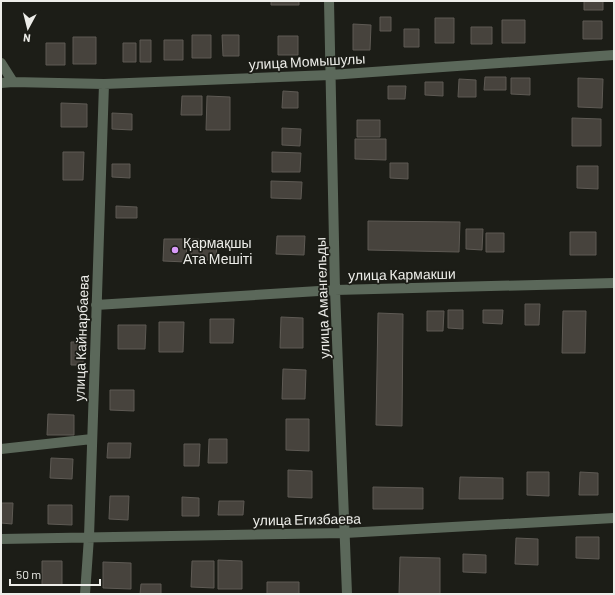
<svg xmlns="http://www.w3.org/2000/svg" width="615" height="595" font-family="Barlow,sans-serif">
<style>
.building{fill:#47433d;stroke:#5e5a54}
.lines{fill:none;stroke-linecap:round;stroke-linejoin:round}
.minor{stroke:#5b685a;stroke-width:10}
.poi-dot{fill:#d89af8;stroke:#1c1d17;stroke-width:1.5}
.labels{text-anchor:middle;dominant-baseline:central;stroke-width:3.5;stroke-linejoin:round;paint-order:stroke}
.street-label{font-size:14px;fill:#edede9;stroke:#1c1d17}
.poi-label{font-size:14px;fill:#edede9;stroke:#1c1d17;text-anchor:start}
</style>
<rect width="100%" height="100%" fill="#1c1d17"/>
<!-- building -->
<path class="building" d="M271,1H299V5H271Z
M584,1H603V10H584Z
M380,17H391V31H380Z
M435,18H454V43H435Z
M502,20H525V43H502Z
M583,21H602V39H583Z
M353,24L371,25L370,50H353Z
M471,27H492V44H471Z
M404,29H419V47H404Z
M192,35H211V58H192Z
M222,35H239V56H223Z
M278,36H298V55H278Z
M73,37H96V64H73Z
M140,40H151V62H140Z
M164,40H183V60H164Z
M46,43H65V65H46Z
M123,43H136V62H123Z
M485,77H506V90H484Z
M511,78H530V95L511,94Z
M578,78L603,79L602,108L578,107Z
M459,79L476,80V97H458Z
M425,82H443V96L425,95Z
M388,86H406L405,99H388Z
M283,91L298,92V108H282Z
M182,96H202V115H181Z
M207,96L230,97V130H206Z
M61,103L87,104V127H61Z
M112,113L132,114V130L112,129Z
M572,118L601,119V146H572Z
M357,120H380V137H357Z
M282,128L301,129L300,146L282,145Z
M355,139H386V160L355,159Z
M63,152H84L83,180H63Z
M272,152L301,153L300,172H272Z
M390,163H408V179L390,178Z
M112,164H130V178L112,177Z
M577,166H598V189L577,188Z
M271,181L302,182L301,199L271,198Z
M116,206L137,207V218H116Z
M368,221L460,222L459,252L368,250Z
M466,229H483L482,250L466,249Z
M570,232H596V255H570Z
M486,233H504V252H486Z
M277,236H305L304,255L276,254Z
M164,239H187L186,262L163,261Z
M191,239L217,240L216,260H191Z
M525,304H540L539,325H525Z
M448,310H463V329L448,328Z
M483,310H503L502,324L483,323Z
M427,311H444L443,331H427Z
M563,311H586L585,353H562Z
M378,313L403,314L402,426L376,425Z
M281,317L303,318V348H280Z
M210,319H234L233,343H210Z
M159,322H184L183,352H159Z
M118,325H146L145,349H118Z
M71,342H84L83,365H71Z
M283,369L306,370L305,399H282Z
M110,390H134V411L110,410Z
M48,414L74,415V435H47Z
M286,419H309V451L286,450Z
M209,439H227V463H208Z
M108,443H131L130,458H107Z
M184,444H200L199,466H184Z
M51,458L73,459L72,479L50,478Z
M288,470L312,471V498L288,497Z
M527,472H549V496L527,495Z
M580,472L598,473V495H579Z
M460,477L503,478V499H459Z
M373,487L423,488V509H373Z
M110,496H129L128,520L109,519Z
M182,497L199,498V516H182Z
M219,501H244L243,515H218Z
M1,503H13L12,524L1,523Z
M48,505H72V525L48,524Z
M576,537H599V559L576,558Z
M516,538L538,539V565L515,564Z
M463,554L486,555V573L463,572Z
M400,557L440,558V594H399Z
M218,560L242,561V589H218Z
M42,561H62V585H42Z
M192,561H214V588L191,587Z
M103,562L131,563V589L103,588Z
M267,582H299V594H267Z
M141,584H161V594H140Z"/>
<g class="lines">
<!-- minor -->
<path class="minor" d="M329,1L335,290L347,594
M1,63L13,82
M1,83L13,82L104,84L330,75L614,55
M96,305L335,290L614,283
M1,449L92,439
M1,539L345,533L614,518
M85,594L89,537L104,84"/>
</g>
<!-- markers -->
<circle class="poi-dot" cx="175" cy="250" r="4"/>
<g class="labels">
<!-- street labels -->
<g class="street-label">
<text transform="translate(307 61) rotate(-3)">улица Момышулы</text>
<text transform="translate(402 274) rotate(-1)">улица Кармакши</text>
<text transform="translate(322 298) rotate(-92)">улица Амангельды</text>
<text transform="translate(81 338) rotate(-88)">улица Кайнарбаева</text>
<text transform="translate(307 519) rotate(-1)">улица Егизбаева</text>
</g>
<!-- poi labels -->
<g class="poi-label">
<text x="183" y="242">Қармақшы<tspan x="183" dy="16">Ата Мешіті</tspan></text>
</g>
</g>
<!-- border -->
<rect width="615" height="595" fill="none" stroke="#edede9" stroke-width="4"/>
<!-- north arrow -->
<g transform="translate(28 28) rotate(187)" stroke="#1c1d17" stroke-width="3" paint-order="stroke">
<path d="M0-3L7 15L0 10L-7 15Z" fill="#edede9"/>
<text y="-6" font-size="11" font-weight="bold" text-anchor="middle" fill="#edede9">N</text>
</g>
<!-- scale -->
<path d="M10 579v6h90v-6" fill="none" stroke="#edede9" stroke-width="2"/>
<text x="16" y="579" font-size="12" fill="#edede9" stroke="#1c1d17" stroke-width="3" paint-order="stroke">50 m</text>
</svg>
